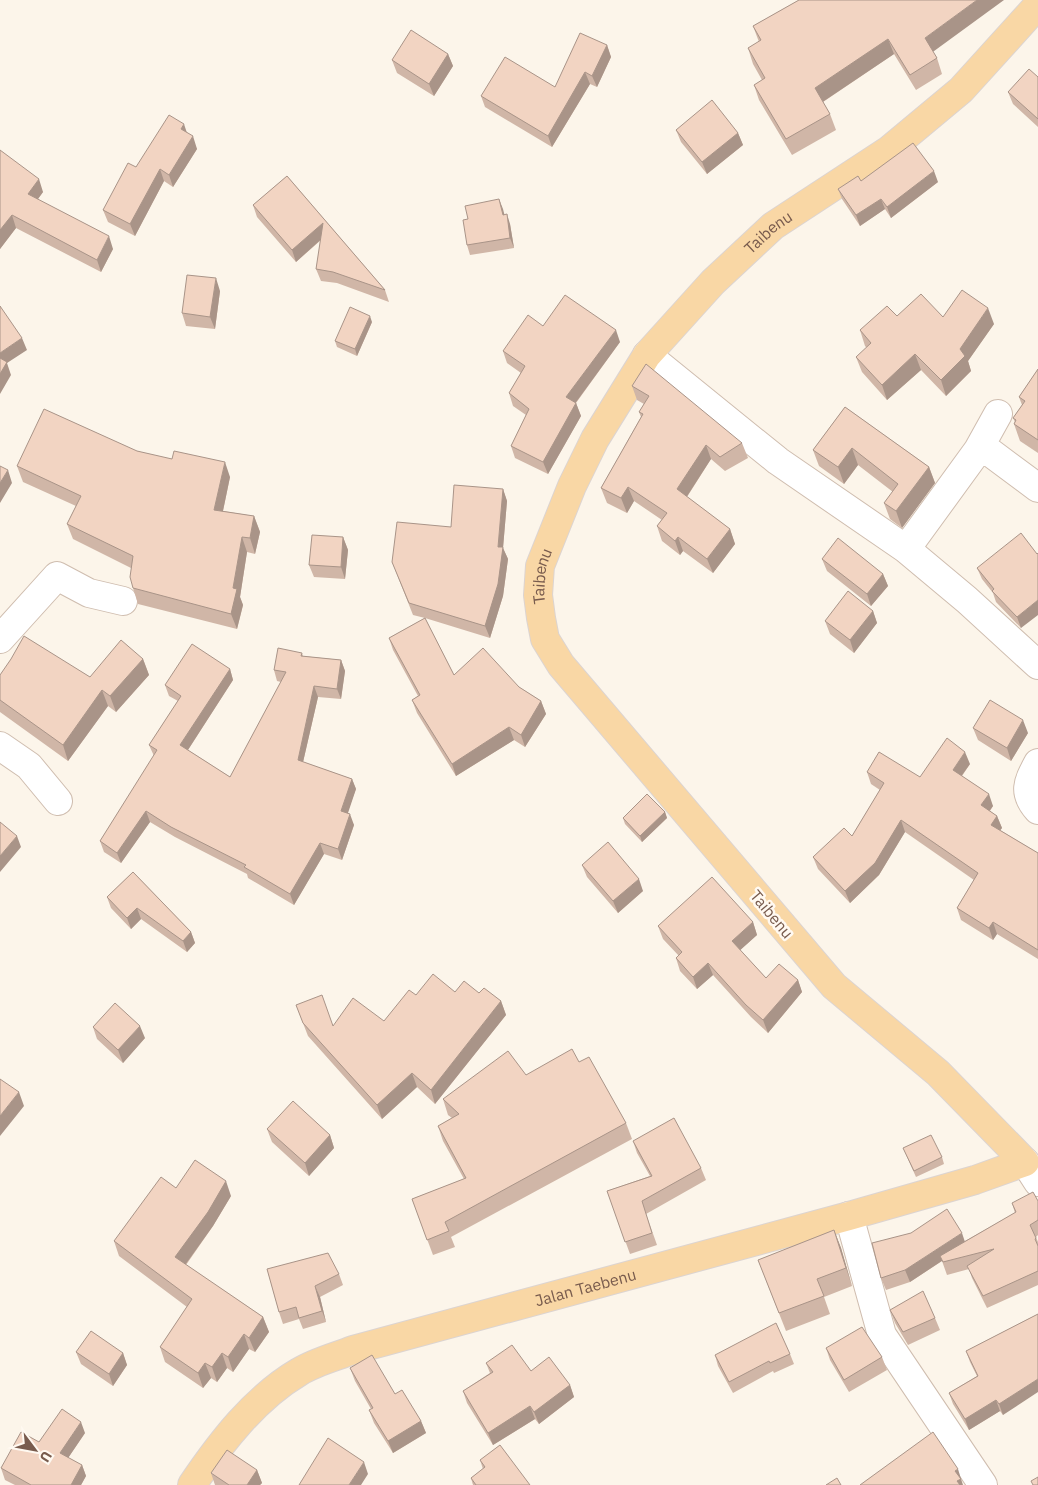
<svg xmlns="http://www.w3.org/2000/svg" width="1038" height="1485" font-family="'IBM Plex Sans',sans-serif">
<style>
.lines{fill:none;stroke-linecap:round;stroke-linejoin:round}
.minor-casing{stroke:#cfbdaf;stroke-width:30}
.major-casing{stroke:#dcd4d1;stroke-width:30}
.minor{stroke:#fff;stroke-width:28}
.major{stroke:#f9d7a5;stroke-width:28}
.wall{fill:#d0b6a7}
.shaded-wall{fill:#a99488}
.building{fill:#f2d4c2;stroke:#a99488}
.labels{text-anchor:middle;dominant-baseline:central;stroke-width:5;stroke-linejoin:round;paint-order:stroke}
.street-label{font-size:16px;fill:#785b4d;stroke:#fff9f1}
</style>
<rect width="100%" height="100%" fill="#fcf5ea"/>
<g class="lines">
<defs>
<path id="minor" d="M647,355L778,461L906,549L967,600L1038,665
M978,450L998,414
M906,549L978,450L991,453L1038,488
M0,639L57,576L89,593L123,601
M0,746L29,766L58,801
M1038,763C1028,782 1022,792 1038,810
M1025,1162L1038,1182
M849,1216L882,1335L983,1485"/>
<g id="major">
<path id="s1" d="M192,1485C221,1442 255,1398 299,1372C315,1362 335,1357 353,1350L849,1216L975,1180L1025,1162L938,1073L834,986L561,665L545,639L541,618L538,595L540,566L572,486L595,439L647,355L713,282L773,226L889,150L961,90L1038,5"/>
</g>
</defs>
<!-- minor casing -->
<use href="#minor" class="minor-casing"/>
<!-- major casing -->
<use href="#major" class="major-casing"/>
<!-- minor -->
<use href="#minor" class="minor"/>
<!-- major -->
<use href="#major" class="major"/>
</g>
<!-- wall -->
<path class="wall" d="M799,0L933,52L937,58L942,74L916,90L894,54L823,102L830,114L836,130L792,155L759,100L754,85L762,80L753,64L748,48L759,42L753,26Z
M607,45L611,57L597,87L590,84L552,147L485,107L481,96L555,87Z
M448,54L453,66L434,96L397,73L392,60Z
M1038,77V127L1013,104L1008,92Z
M676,130L738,133L743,145L707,174L681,142Z
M187,132L197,149L173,187L164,181L135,236L108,222L103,210L136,167Z
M0,150L43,192L38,199L113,249L101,272L16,228L0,249Z
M287,176L385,290L389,302L337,283L321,281L316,269L321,240L296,262L257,217L253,205Z
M861,181L938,182L891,218L885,209L860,226L842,199L838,189Z
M499,199L504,215L510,224L514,248L470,255L467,245L468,219Z
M220,291L215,329L186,326L182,313Z
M897,316L943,317L994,324L968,361L971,371L946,396L921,370L887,400L862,372L856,357L867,348L865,346L860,330Z
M372,322L357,356L337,347L335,341Z
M543,326L620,342L576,403L581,416L548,474L515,458L511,446L526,415L513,406L509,393L521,373L507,363L503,351Z
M1038,369V453L1020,441L1014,424L1015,422L1013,418L1022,405L1019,397Z
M632,386L742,443L748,458L725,471L711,459L687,497L730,529L735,544L713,573L683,551L680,555L662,541L657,526L662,520L634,501L627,513L607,503L601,488L641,417L639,412L644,404L637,400Z
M845,407L929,467L935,483L902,528L890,519L884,503L893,492L858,465L844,484L819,466L813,450Z
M137,451L230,477L223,511L254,516L260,532L255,554L247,552L240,597L243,605L237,629L138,604L133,588L131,568L73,539L67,524L76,506L23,482L17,466Z
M503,489L507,501L503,548L508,559L503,596L490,638L425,618L454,675L519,687L541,701L546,714L525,747L514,740L456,776L417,713L412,700L418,696L393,650L389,638L425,618L413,615L392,562L451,527Z
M343,537L348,550L345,579L314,577L309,565Z
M1037,554L1021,628L996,602L993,593L982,579L977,568Z
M822,559L883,574L888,586L871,606L827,571Z
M873,611L877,623L854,653L830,634L825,621Z
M302,653L303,656L341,660L345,671L341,699L318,697L303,762L352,779L356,789L347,813L354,825L342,860L324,854L294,905L248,878L247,874L175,837L150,822L121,863L104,852L100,841L154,756L149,745L178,701L169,696L165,685L230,669L233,680L188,750L230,777L281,682L277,681L274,670Z
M143,659L149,675L116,712L108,706L68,761L0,712V675L90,677Z
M973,728L1028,733L1011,761L978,740Z
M970,764L962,776L993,806L990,811L997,816L1002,828L1000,830L1038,853V959L997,934L993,940L961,920L957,908L974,880L905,832L879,875L850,903L818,869L813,857L852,836L880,790L871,784L867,772L920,777Z
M665,812L667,818L642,842L625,824L623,818Z
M582,865L643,891L618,913L587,877Z
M133,872L191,932L195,943L187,952L141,919L131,929L111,908L107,897Z
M753,922L757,935L740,950L766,978L798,980L802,992L768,1033L751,1017L713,975L697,989L680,971L676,958L679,956L663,939L658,926Z
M455,992L479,993L501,1001L506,1015L435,1104L417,1087L382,1119L308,1036L296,1005L333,1026L384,1021L416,995Z
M93,1027L145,1038L123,1063L97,1039Z
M579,1062L626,1123L632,1139L451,1237L455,1247L433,1255L412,1199L464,1179L443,1141L438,1126L452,1118L448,1115L443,1099L526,1075Z
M267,1129L330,1135L334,1148L309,1176L272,1142Z
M633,1141L701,1168L706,1180L646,1214L657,1245L630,1254L607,1191L650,1176L637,1153Z
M903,1148L942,1157L944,1164L916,1177Z
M231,1196L213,1226L186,1265L263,1317L269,1332L255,1352L249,1349L233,1372L227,1368L217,1382L211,1378L203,1388L165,1362L160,1347L187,1307L119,1256L114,1241Z
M1038,1201V1235L1036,1237L1038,1242V1285L987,1308L972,1278L969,1269L947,1275L942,1261L910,1282L886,1290L881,1278L965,1241L1015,1213L1012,1203Z
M834,1230L841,1248L852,1286L824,1297L830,1314L786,1331L758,1260Z
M267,1269L339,1274L343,1285L320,1297L326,1322L303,1329L299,1319L283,1324L279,1312Z
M890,1310L935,1318L940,1330L908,1345L895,1323Z
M1038,1314L1003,1415L1000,1411L969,1430L953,1404L949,1393L977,1376L970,1362L966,1351Z
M826,1348L882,1357L887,1370L849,1392L830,1360Z
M76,1352L123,1353L127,1365L113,1386L81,1364Z
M790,1354L794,1364L774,1373L773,1371L733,1393L718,1366L715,1355Z
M486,1363L531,1371L570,1385L574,1397L539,1424L535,1419L493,1445L467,1403L463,1391L490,1373Z
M350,1368L395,1394L421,1421L426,1433L393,1453L374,1423L369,1410L371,1409L355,1381Z
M85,1433L68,1458L82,1465L86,1476L81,1485H15L5,1480L1,1468L39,1442Z
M480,1460L530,1485H473L471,1478L483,1469Z
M257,1470L262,1483L260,1485H215L211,1473Z"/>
<!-- shaded-wall -->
<path class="shaded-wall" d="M977,0H1004L930,54L925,38Z
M888,39L894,54L821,103L815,88Z
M607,45L611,57L597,87L592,76Z
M448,54L453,66L434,96L429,84Z
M585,72L590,84L552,147L548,136Z
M184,124L188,136L181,129Z
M738,133L743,145L707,174L702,162Z
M193,136L197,149L173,187L169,175Z
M160,169L164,181L135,236L130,224Z
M934,171L938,182L891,218L887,207Z
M39,179L43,192L32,207L28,194Z
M499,199L503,209L507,225L503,215Z
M881,199L885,209L860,226L856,215Z
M507,214L510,224L514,248L510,238Z
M12,215L16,228L0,249V230Z
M323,223L327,234L296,262L292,250Z
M109,236L113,249L101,272L97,260Z
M216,278L220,291L215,329L210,317Z
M988,308L994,324L968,361L971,371L946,396L941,380L960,349Z
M370,316L372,322L357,356L355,349Z
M616,330L620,342L571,409L566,397Z
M22,338L27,350L7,363L11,375L0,394V353Z
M915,354L921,370L887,400L882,385Z
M576,403L581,416L548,474L543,462Z
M706,445L711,459L682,504L677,489Z
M852,448L858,465L844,484L838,467Z
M225,462L230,477L220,525L214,510Z
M929,467L935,483L902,528L896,511Z
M8,470L12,483L0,503V483Z
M628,487L634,501L627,513L621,498Z
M503,489L507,501L503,548L508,559L503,596L490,638L485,626L498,547Z
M254,516L260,532L255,554L250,538Z
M730,529L735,544L713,573L707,559Z
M242,537L247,552L240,597L243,605L237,629L231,614L233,588Z
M343,537L348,550L345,579L341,567Z
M678,537L683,551L680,555L675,541Z
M883,574L888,586L871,606L867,594Z
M1038,600V615L1021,628L1017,617Z
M873,611L877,623L854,653L850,640Z
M143,659L149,675L116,712L110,696Z
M341,660L345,671L341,699L337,689Z
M230,669L233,680L184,756L180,745Z
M314,686L318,697L301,771L298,760Z
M102,690L108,706L68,761L63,745Z
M541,701L546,714L525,747L521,735Z
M1023,720L1028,733L1011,761L1007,748Z
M509,727L514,740L456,776L452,764Z
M965,752L970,764L957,782L953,770Z
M352,779L356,789L345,822L341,811Z
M989,794L993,806L985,817L981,805Z
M146,811L150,822L121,863L117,853Z
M665,812L667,818L642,842L640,836Z
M350,814L354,825L342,860L338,849Z
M997,816L1002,828L995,837L991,825Z
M901,820L905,832L879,875L850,903L845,891Z
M17,836L21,847L0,872V856Z
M320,843L324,854L294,905L290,894Z
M639,879L643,891L618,913L613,901Z
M137,908L141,919L131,929L127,918Z
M753,922L757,935L737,953L732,941Z
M993,922L997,934L993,940L989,928Z
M191,932L195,943L187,952L183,941Z
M708,963L713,975L697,989L693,977Z
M798,980L802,992L768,1033L763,1020Z
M501,1001L506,1015L435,1104L431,1090Z
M140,1026L145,1038L123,1063L118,1050Z
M412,1073L417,1087L382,1119L377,1105Z
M19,1092L24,1106L0,1136V1116Z
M330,1135L334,1148L309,1176L305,1163Z
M226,1181L231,1196L213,1226L180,1272L175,1257Z
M834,1230L841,1248L852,1286L846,1268Z
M962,1233L966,1245L910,1282L905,1270Z
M315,1286L320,1297L326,1322L322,1311Z
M263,1317L269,1332L255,1352L249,1338Z
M244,1334L249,1349L233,1372L228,1357Z
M123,1353L127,1365L113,1386L109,1374Z
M222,1353L227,1368L217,1382L212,1367Z
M205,1363L211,1378L203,1388L198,1373Z
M1038,1379V1392L1003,1415L999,1404Z
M570,1385L574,1397L539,1424L534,1412Z
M996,1400L1000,1411L969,1430L965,1419Z
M530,1406L535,1419L493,1445L488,1433Z
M421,1421L426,1433L393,1453L388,1441Z
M81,1422L85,1433L64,1464L60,1453Z
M364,1462L368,1474L361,1485H349Z
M82,1465L86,1476L81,1485H71Z
M958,1469L962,1482L963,1485H959L957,1481L955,1471Z
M257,1470L262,1483L260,1485H247Z"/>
<!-- building -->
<path class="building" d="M799,0H977L925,38L937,58L910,75L888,39L815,88L830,114L786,139L754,85L765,78L748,48L761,40L753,26Z
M411,30L448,54L429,84L392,60Z
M580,33L607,45L592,76L585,72L548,136L481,96L505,57L555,87Z
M1029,69L1038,77V119L1008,92Z
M712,100L738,133L702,162L676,130Z
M169,115L184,124L181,129L193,136L169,175L160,169L130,224L103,210L128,163L136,167Z
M913,143L934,171L887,207L881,199L856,215L838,189L858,176L861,181Z
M0,150L39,179L28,194L109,236L97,260L12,215L0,230Z
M287,176L385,290L333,272L316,269L323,223L292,250L253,205Z
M499,199L503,215L507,214L510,238L467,245L463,220L468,219L465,206Z
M187,275L216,278L210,317L182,313Z
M962,290L988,308L960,349L965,356L941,380L915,354L882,385L856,357L871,343L860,330L887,306L897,316L921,294L943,317Z
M565,295L616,330L566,397L576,403L543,462L511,446L529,409L509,393L525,366L503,351L528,315L543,326Z
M0,306L22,338L0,353Z
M350,307L370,316L355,349L335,341Z
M0,358L7,362L0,374Z
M646,364L742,443L720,457L706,445L677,489L730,529L707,559L678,537L675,541L657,526L667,513L628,487L621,498L601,488L643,414L639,412L649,396L632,386Z
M1038,369V440L1014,424L1016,420L1013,418L1025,401L1019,397Z
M845,407L929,467L896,511L884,503L898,484L852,448L838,467L813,450Z
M44,409L137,451L172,459L174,451L225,462L214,510L254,516L250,538L242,537L233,588L237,589L231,614L133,588L130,577L133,556L67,524L81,496L17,466Z
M0,466L8,470L0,483Z
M454,485L503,489L498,547H503L498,584L485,626L409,603L392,562L397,522L451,527Z
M1021,533L1037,554L1038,553V600L1017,617L992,591L994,589L977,568Z
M312,535L343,537L341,567L309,565Z
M838,538L883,574L867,594L822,559Z
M848,591L873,611L850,640L825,621Z
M425,618L454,675L483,648L519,687L541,701L521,735L509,727L452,764L412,700L420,695L389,638Z
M24,636L90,677L121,640L143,659L110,696L102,690L63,745L0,700V675L11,659Z
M192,644L230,669L180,745L230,777L286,672L274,670L278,648L302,653L301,656L341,660L337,689L314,686L298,760L352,779L341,811L350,814L338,849L320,843L290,894L244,867L246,865L171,827L146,811L117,853L100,841L157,750L149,745L181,696L165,685Z
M990,700L1023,720L1007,748L973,728Z
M947,738L965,752L953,770L989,794L981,805L997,816L991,825L1038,853V950L993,922L989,928L957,908L978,873L901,820L875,863L845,891L813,857L844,828L852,836L884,783L867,772L879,752L920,777Z
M647,794L665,812L640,836L623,818Z
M0,822L17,836L0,856Z
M608,842L639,879L613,901L582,865Z
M133,872L191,932L183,941L137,908L127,918L107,897Z
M712,877L753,922L732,941L766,978L779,964L798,980L763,1020L746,1005L708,963L693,977L676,958L682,952L658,926Z
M433,974L455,992L464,981L479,993L484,988L501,1001L431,1090L412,1073L377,1105L303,1023L296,1005L322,995L333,1026L353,998L384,1021L409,990L416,995Z
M115,1003L140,1026L118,1050L93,1027Z
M572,1049L579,1062L589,1057L626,1123L445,1222L449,1231L427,1240L412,1199L466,1178L438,1126L459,1114L443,1099L508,1051L526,1075Z
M0,1079L19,1092L0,1116Z
M293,1101L330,1135L305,1163L267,1129Z
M674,1118L701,1168L642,1201L652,1233L625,1242L607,1191L652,1176L633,1141Z
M931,1135L942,1157L914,1171L903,1148Z
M195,1160L226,1181L208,1212L175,1257L263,1317L249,1338L244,1334L228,1357L222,1353L212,1367L205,1363L198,1373L160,1347L192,1299L114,1241L161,1177L176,1188Z
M1033,1192L1038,1201V1220L1030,1225L1036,1238L1035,1239L1038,1246V1271L983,1296L967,1266L994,1249L943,1262L940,1256L1016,1212L1012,1203Z
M947,1209L962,1233L905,1270L881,1278L872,1243L911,1233Z
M834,1230L846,1268L817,1279L824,1296L779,1313L758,1260Z
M328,1253L339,1274L315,1286L322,1311L299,1318L296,1307L279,1312L267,1269Z
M923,1291L935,1318L903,1332L890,1310Z
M1038,1314V1379L999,1404L996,1400L965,1419L949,1393L978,1376L966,1351Z
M776,1323L790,1354L770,1363L769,1361L729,1382L715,1355Z
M862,1327L882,1357L844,1380L826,1348Z
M91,1331L123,1353L109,1374L76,1352Z
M512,1345L531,1371L549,1357L570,1385L534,1412L530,1406L488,1433L463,1391L493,1372L486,1363Z
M372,1355L395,1394L402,1390L421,1421L388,1441L369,1410L373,1408L350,1368Z
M62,1409L81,1422L60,1453L82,1465L71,1485H31L1,1468L21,1432L39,1442Z
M933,1432L958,1469L955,1471L961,1479L957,1481L960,1485H860Z
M328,1438L364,1462L349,1485H299Z
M500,1445L530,1485H476L471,1478L485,1467L480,1460Z
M227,1450L257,1470L247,1485H229L211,1473Z
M1038,1477V1485H1033L1031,1481Z
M837,1478L841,1485H826Z"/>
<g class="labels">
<!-- street labels -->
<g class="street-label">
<text stroke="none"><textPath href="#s1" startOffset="2109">Taibenu</textPath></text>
<text stroke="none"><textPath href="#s1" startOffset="1689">Taibenu</textPath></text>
<text transform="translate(772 914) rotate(50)">Taibenu</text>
<text stroke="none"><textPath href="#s1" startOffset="456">Jalan Taebenu</textPath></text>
</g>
</g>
<!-- north arrow -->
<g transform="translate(35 1450) rotate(122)" stroke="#fff9f1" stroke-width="4" paint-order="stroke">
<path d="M0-4L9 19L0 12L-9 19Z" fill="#785b4d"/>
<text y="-8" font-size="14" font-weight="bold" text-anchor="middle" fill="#785b4d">U</text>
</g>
</svg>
